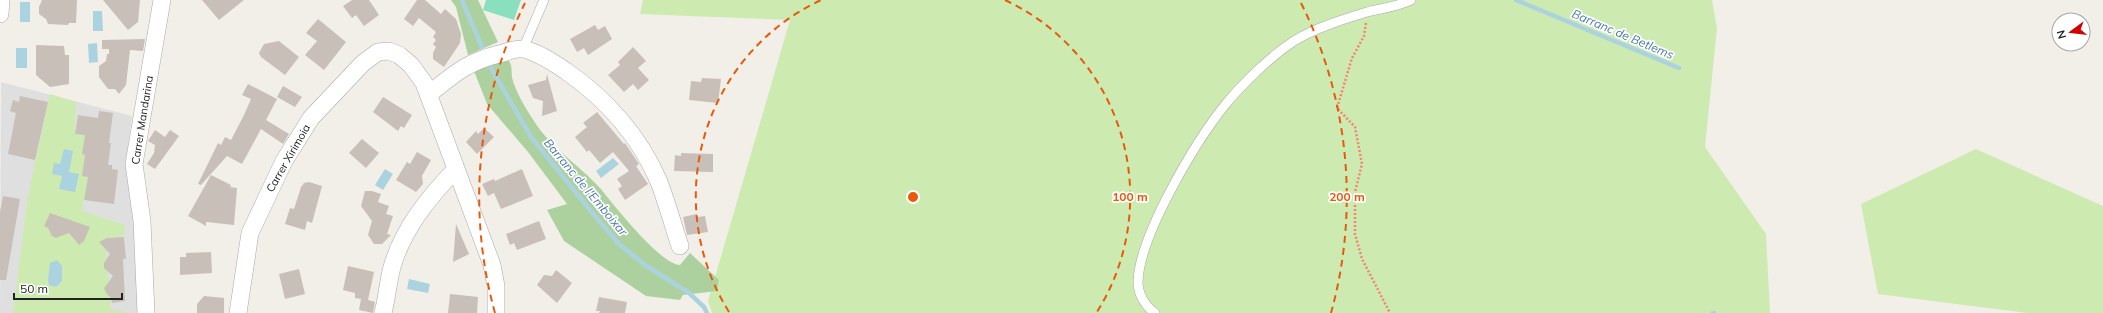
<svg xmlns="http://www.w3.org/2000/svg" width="2103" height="313" font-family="Mulish,sans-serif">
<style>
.residential{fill:#e0dfdf}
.grass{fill:#cdebb0}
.forest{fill:#add19e}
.pitch{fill:#88e0be}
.water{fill:#aad3df}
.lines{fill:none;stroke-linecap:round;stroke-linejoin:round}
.stream{stroke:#aad3df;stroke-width:4.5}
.building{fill:#c7bfb8}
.lane-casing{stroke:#a9a9a9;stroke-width:10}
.street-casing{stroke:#a9a9a9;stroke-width:18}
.path{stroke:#fa8072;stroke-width:2.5;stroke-dasharray:2 2;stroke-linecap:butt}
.lane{stroke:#fff;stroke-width:9}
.street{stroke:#fff;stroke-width:17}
.ring{fill:none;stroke:#e8590c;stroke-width:2;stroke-dasharray:7 5}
.labels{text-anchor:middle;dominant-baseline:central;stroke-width:3.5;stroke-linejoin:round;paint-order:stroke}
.street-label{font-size:11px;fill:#222;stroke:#fff}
.water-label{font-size:12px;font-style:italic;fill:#4a7aab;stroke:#fff}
.centre{fill:#e8590c;stroke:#fff;stroke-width:2}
.ring-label{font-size:12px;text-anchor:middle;font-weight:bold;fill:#e8590c;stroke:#fff;stroke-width:3.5;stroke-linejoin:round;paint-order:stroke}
</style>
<rect width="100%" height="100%" fill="#f2efe9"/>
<!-- residential -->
<path class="residential" d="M1,82L132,116L126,163L135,226L138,313H0Z"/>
<!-- grass -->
<path class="grass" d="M643,0H1712L1717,28L1705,147L1766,234L1770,313H712L708,301L790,20L640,14Z
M50,94L76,102L75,133L85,135L82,154L85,155L88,177L82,211L125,225L124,236L105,238L111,310L126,311V313H13L28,196Z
M1976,149L2103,206V313H2027L1878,294L1861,204Z"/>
<!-- forest -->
<path class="forest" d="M451,0H478L498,42L468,55L456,7Z
M508,60C513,65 511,71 512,77C515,91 526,109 534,121C551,148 579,165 600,188C613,204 661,265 680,265L690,253L719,280L717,291L683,295L680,300L646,296L564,241L547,210L567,204L528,152L487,104L474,71Z"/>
<!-- pitch -->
<path class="pitch" d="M486,0H521L514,20L483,10Z"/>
<!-- water -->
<path class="water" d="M20,2H30V22H20Z
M93,11H102L103,31H93Z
M97,43L98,62L89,63L88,44Z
M16,48H27V68H16Z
M64,149L73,151L69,172L79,174L75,192L59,189L62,176L52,174L54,163L60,164Z
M613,158L619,164L601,178L596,171Z
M385,169L393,174L383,190L375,185Z
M57,260L62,266V281L56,287L49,285L48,280L50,263Z
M409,279L430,284L428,293L407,289Z"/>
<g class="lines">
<!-- stream -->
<path class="stream" d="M462,0L482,47
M1516,0L1679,68
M491,68L531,137L595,216L619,244L645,265L689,293L704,307L707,313
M1713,313H1714"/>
</g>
<!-- building -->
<path class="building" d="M42,0H77L76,23H69L68,25L48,24L46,19L39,14V7Z
M103,0H140L138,22L128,30Z
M202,0H244L219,20Z
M352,0H369L379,15L364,26L356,15L352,18L343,6Z
M417,0H425L441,14L445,9L456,19L461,34L460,43L444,67L433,59V53L436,47L433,44L436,40L433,37L436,32L419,18L413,26L404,19Z
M318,19L346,42L324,70L305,55L317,41L306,33Z
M595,25L598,30L605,26L612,39L588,55L584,48L577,52L570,39Z
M145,39L143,51L130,50L126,85L119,94L115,89H108L99,77V66L106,61L107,54H109V49H102V40Z
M279,41L299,57L285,75L261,57L259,53L264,44Z
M36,45L64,46L65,55H69V84L50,87L36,75Z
M633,47L646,61L638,68L649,80L638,90L633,84L624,92L608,75L620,65L618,62Z
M547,74L557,111L542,116L543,101L533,98L528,85L546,80Z
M702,78L721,79L718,103L689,100L691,81L701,82Z
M248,84L277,99L266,120L289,134L283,144L261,129L242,164L227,156L201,185L198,184L218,143L221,145L225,137L231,140L244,115L251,99L242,95Z
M283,86L302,97L295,107L277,97Z
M20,96L48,102L35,160L8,154L16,113L10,111L13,100L19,102Z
M383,97L412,115L404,128L401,126L398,131L373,112Z
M99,111L113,113L109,143H111L108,165H112V169L118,170L114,204L84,200L88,177L82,176L85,155L82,154L85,135L75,134L78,115L98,118Z
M597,112L624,144L625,143L639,164L633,169L636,166L648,184L625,200L618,189L622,186L617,179L629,171L613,152L600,163L589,150L587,152L575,137L587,127L583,123Z
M484,128L494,137L477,154L466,142L476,131L478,134Z
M155,130L165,137L170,130L179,136L155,169L147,164L154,153L155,145L148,141Z
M362,139L379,153L366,168L349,153Z
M417,152L431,160L422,176L423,184L416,192L396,180L407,162L410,164Z
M681,153L713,154V172L674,171L675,155L681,156Z
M522,169L533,196L501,209L494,193L488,196L482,184L494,179L495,181Z
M211,175L231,185L230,187L237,188L234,225L206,222V226L188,216Z
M309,182L322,186L312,223L307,221L305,230L285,224L290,208L294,209L301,187L304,183Z
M365,191H372L381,194L378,202L389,206L386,214L393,216L387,234L391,235L382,244H374L368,235L372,221L361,206Z
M3,196L20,199L6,280H0V212Z
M50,213L90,227L84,241L79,245L69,233L56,238L52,236L48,228L44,226Z
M697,214L698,217L705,216L708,232L687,235L683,217Z
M539,221L546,239L517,250L514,243L510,245L506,234Z
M456,224L469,254L453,262Z
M124,237L126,259H123L125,301L112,303L111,298L106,293L104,288L113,276L104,268V263L110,254L99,242L107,238Z
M211,252L212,273L180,275V257H186V253Z
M348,266L374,272L368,300L375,302L373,313L359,310L361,299L355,298V293L343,290Z
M299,269L305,294L285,299L279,274Z
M556,270L572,283L557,303L537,285L544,275L552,276Z
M450,294L478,297L477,313H448Z
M204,296L224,298V313H197V304Z
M599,297L627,302L625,313H599L600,311H596Z"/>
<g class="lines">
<defs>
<path id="lane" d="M523,49L544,0
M1155,313C1145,306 1138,294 1138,282C1139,236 1196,141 1225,105C1243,83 1271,56 1294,41C1315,28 1344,19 1367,12C1382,8 1397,7 1411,0"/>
<path id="street" d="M0,14L1,0
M429,94C454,74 467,62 499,54C507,52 516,48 523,49C538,52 554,63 566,71C606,99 640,137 659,182C667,203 673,225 680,246
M146,313L142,221L134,164L162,0
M238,313L250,233L284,161L311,118L363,63L378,52L389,51L399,55L411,65L424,83L492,265L496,286V313
M383,313C387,298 388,282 392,267C403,229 428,198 456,169"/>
</defs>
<!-- lane casing -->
<use href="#lane" class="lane-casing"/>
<!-- street casing -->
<use href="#street" class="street-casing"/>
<!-- path -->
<path class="path" d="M1366,23L1364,36L1352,58L1337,108L1355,127L1362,164L1355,192V234L1362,259L1390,313"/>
<!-- lane -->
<use href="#lane" class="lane"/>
<!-- street -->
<use href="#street" class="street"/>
</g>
<!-- distance rings -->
<g class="ring">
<path d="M729 312A217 217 0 0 1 821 0M1005 0A217 217 0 0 1 1097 312"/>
<path d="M495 313A434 434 0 0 1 525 3M1301 3A434 434 0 0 1 1331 313"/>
</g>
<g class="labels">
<!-- street labels -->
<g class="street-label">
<text transform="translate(142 120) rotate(-81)">Carrer Mandarina</text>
<text transform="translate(288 158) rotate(-60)">Carrer Xirimoia</text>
</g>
<!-- water labels -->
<g class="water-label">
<text transform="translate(1623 34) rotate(23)">Barranc de Betlems</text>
<text transform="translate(586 187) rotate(50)">Barranc de l'Emboixar</text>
</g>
</g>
<circle cx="913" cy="197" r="6" class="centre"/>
<g class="ring-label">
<text x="1130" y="201">100 m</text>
<text x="1347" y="201">200 m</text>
</g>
<!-- north arrow -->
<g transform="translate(2071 32) rotate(255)"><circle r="19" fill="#ffffff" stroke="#a7a7a7"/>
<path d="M0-3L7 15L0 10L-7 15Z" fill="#d40000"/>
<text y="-6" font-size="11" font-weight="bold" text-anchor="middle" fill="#222222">N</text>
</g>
<!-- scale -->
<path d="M14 293v6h108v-6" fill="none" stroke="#222222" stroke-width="2"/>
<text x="20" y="293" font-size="12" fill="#222222" stroke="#ffffff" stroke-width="3" paint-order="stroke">50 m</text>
</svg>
